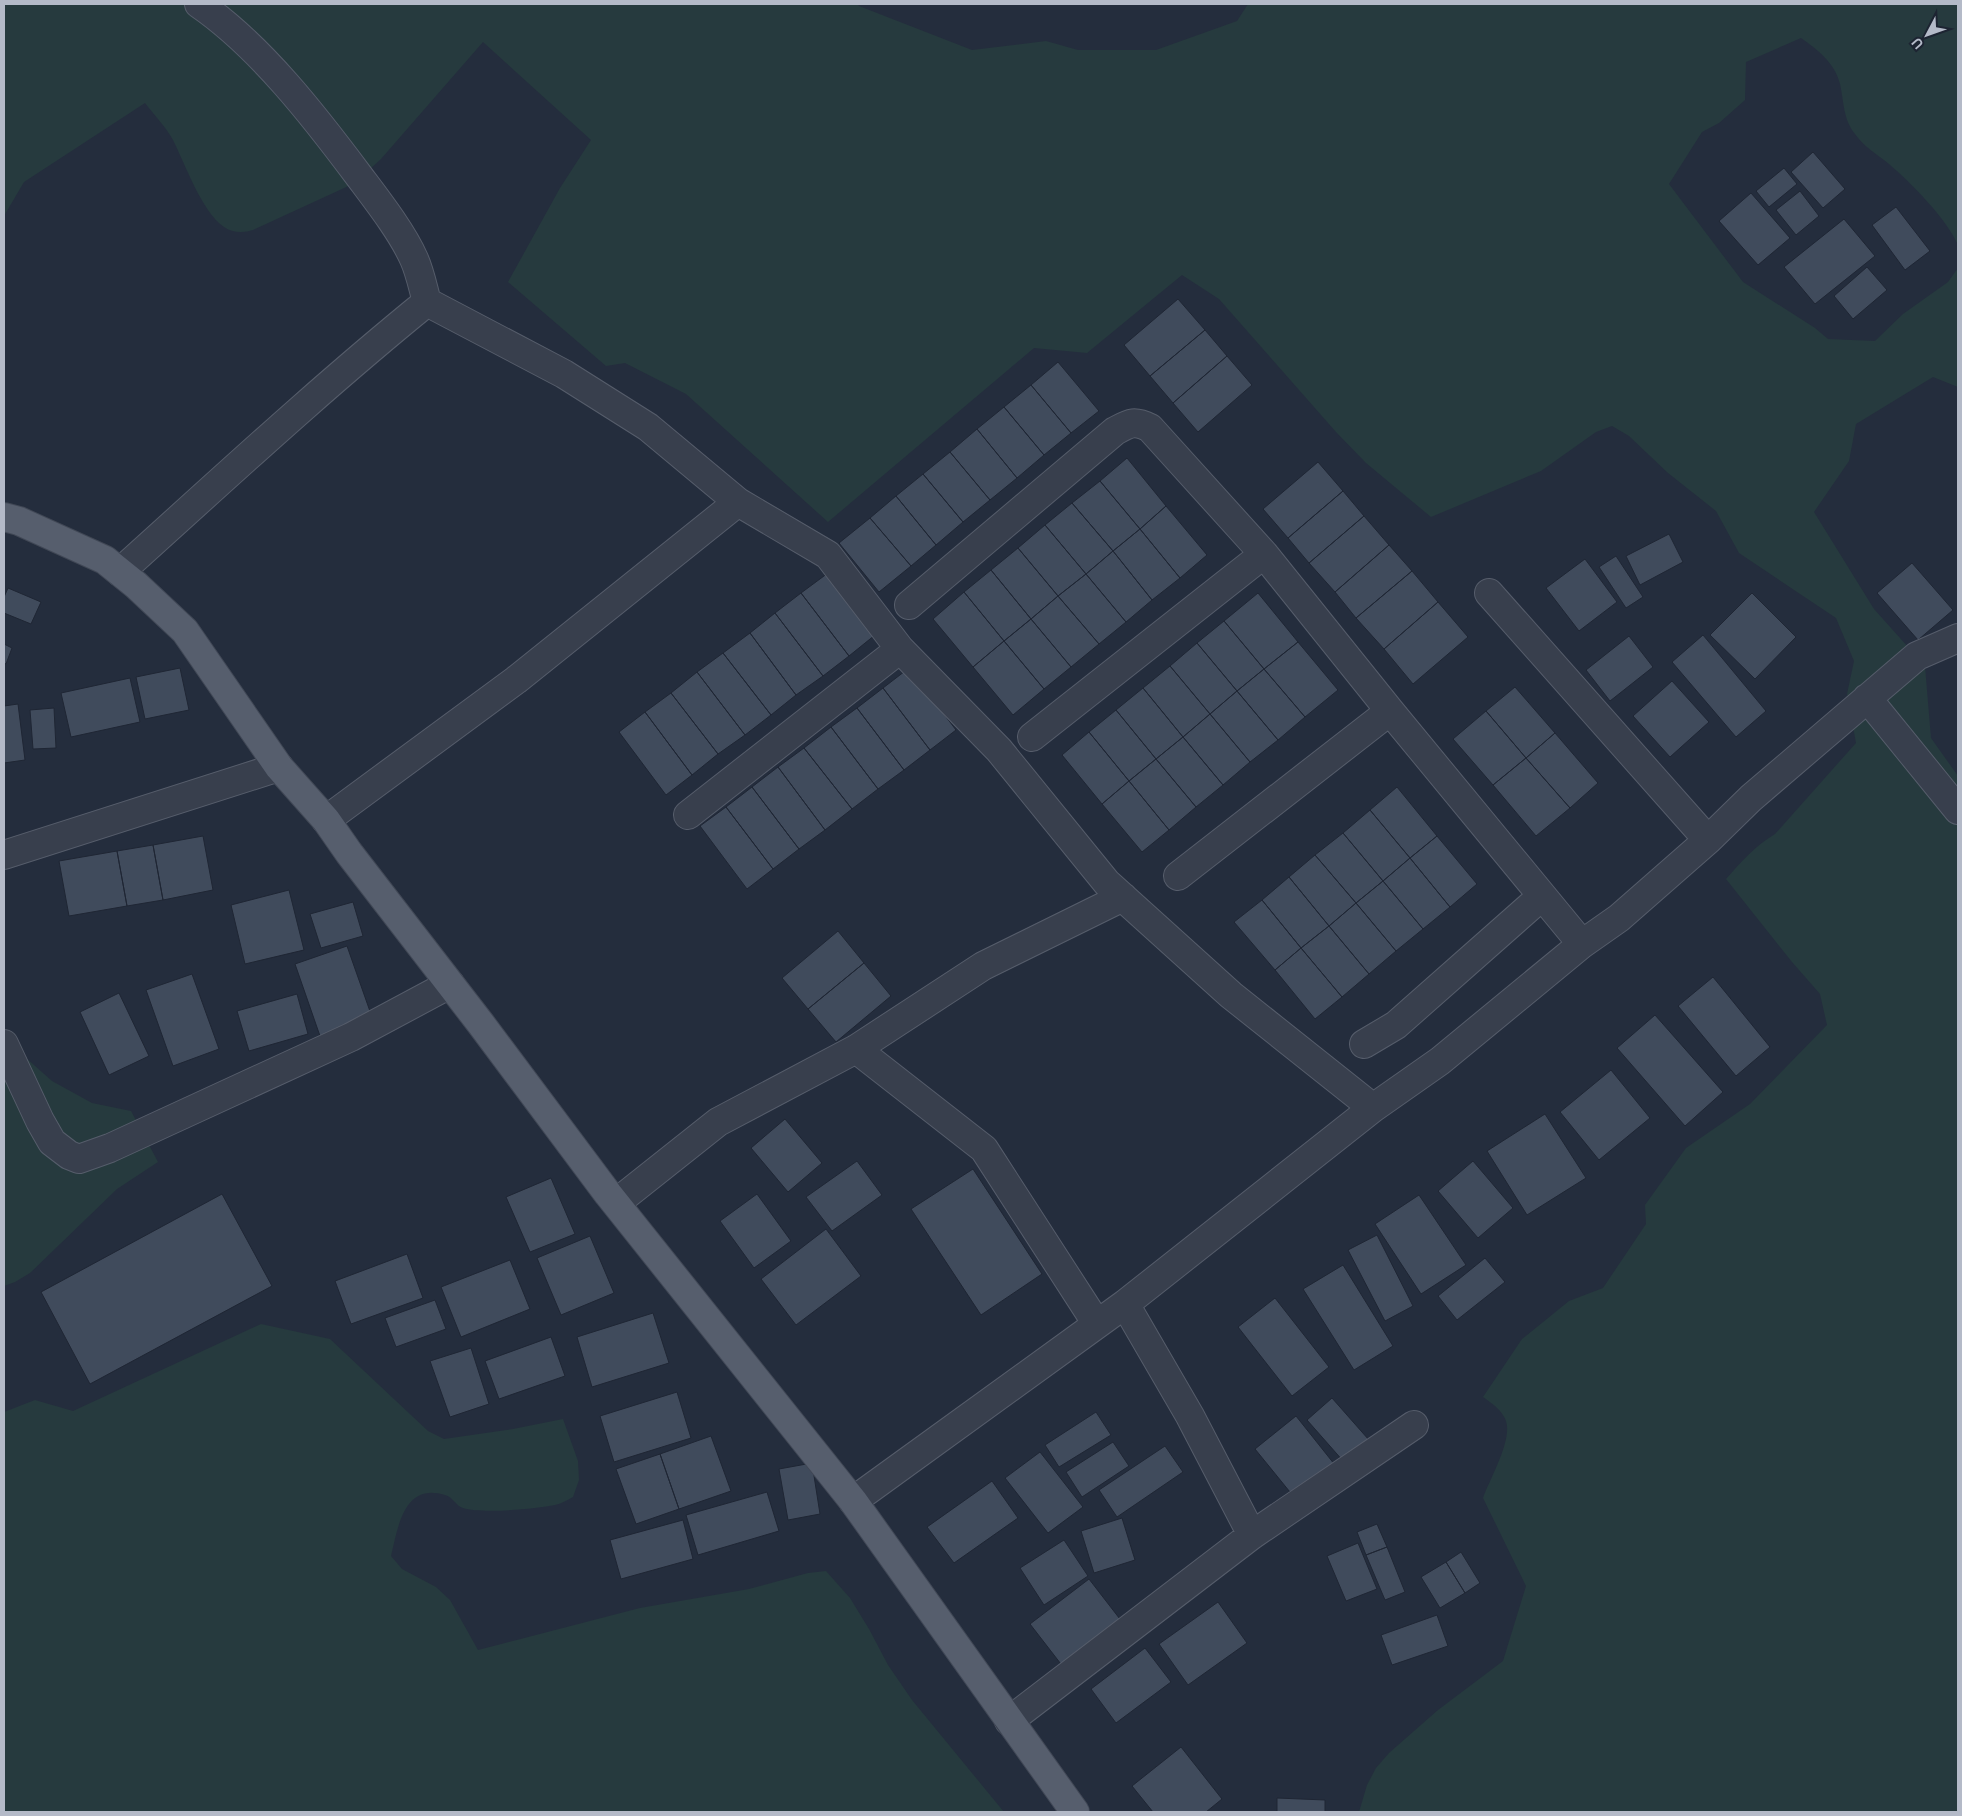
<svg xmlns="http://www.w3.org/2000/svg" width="1962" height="1816" font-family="Ubuntu,sans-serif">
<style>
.green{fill:#263a3e}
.building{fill:#404b5c;stroke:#1f2634}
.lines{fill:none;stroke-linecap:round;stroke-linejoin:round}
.minor-casing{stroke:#565d6b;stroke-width:30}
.major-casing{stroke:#414856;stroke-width:30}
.minor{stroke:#383f4d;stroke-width:28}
.major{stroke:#565e6d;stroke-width:28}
</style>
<rect width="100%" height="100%" fill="#242d3d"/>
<!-- green -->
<path class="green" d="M4,4H857L859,6L972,50L1046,41L1078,50H1156L1237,21L1248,4H1958V245C1946,218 1912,184 1889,164C1878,155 1863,146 1855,134C1843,119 1844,102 1840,84C1835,63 1818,50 1801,38L1746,62L1745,100L1719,123L1702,132L1669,184L1743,282L1815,328L1828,339L1875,341L1903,314L1948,282L1958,268V387L1933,377L1856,424L1849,461L1814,512L1874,609L1925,666L1931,738L1958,776V1812H1359L1367,1785L1376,1768L1389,1753L1438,1710L1503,1661L1526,1586L1483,1498C1490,1479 1509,1446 1507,1426C1506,1413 1493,1404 1483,1397L1522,1339L1569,1301L1603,1288L1646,1224L1645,1205L1686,1148L1750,1104L1827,1025L1820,994L1792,962L1726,879C1742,861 1755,846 1775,834L1856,743L1847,694L1854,661L1836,618L1739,553L1716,511L1668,473L1629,436L1612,426L1596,432L1541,471L1431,517L1366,463L1336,432L1219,299L1182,275L1087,353L1034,348L828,522L686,394L625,363L606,366L508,282L560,188L591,140L483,42L381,159L355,183L253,230C244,233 232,233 224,227C202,212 185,164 173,140C166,127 154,115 145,103L24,182L4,216Z
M4,1050L25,1057L52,1081L92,1103L131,1111L158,1162L117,1189L30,1273L15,1282L4,1286Z
M261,1324L330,1339L428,1431L444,1439L513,1429L563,1419L578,1461L579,1480L573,1497C567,1500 561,1504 555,1505C535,1509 482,1514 463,1508C456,1506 453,1497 445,1495C404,1482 398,1527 391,1556L402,1569L436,1587L450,1600L478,1650L640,1608L749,1589L808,1573L826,1571L850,1598L869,1629L888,1665L912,1700L1004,1812H4V1412L35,1400L73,1411Z"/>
<!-- building -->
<path class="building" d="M1813,152L1845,189L1823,208L1791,172Z
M1784,168L1797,184L1769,207L1756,191Z
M1800,191L1819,216L1796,235L1776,210Z
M1751,193L1790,238L1758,265L1719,221Z
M1896,207L1930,251L1905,270L1872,225Z
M1844,219L1875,256L1815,304L1784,267Z
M1867,267L1887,290L1853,319L1834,296Z
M1178,299L1205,330L1150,376L1124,345Z
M1205,330L1227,356L1173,403L1150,376Z
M1227,356L1252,385L1198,432L1173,403Z
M1058,362L1099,411L1071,433L1031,385Z
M1031,385L1071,433L1044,455L1004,407Z
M1004,407L1044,455L1017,478L977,429Z
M977,429L1017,478L990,500L950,452Z
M950,452L990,500L963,522L923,474Z
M1127,458L1166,506L1140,529L1100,481Z
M1318,462L1343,491L1288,538L1263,509Z
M923,474L963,522L936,545L896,496Z
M1100,481L1140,529L1113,551L1072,503Z
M1343,491L1364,516L1309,563L1288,538Z
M896,496L936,545L911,566L870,518Z
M1072,503L1113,551L1086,574L1045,525Z
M1166,506L1207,555L1180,578L1140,529Z
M1364,516L1389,545L1335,592L1309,563Z
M870,518L911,566L879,592L839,543Z
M1045,525L1086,574L1058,596L1018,548Z
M1140,529L1180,578L1152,600L1113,551Z
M1669,534L1683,562L1640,585L1626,556Z
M1389,545L1412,571L1356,618L1335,592Z
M1018,548L1058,596L1031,619L991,570Z
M1113,551L1152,600L1126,622L1086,574Z
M1616,556L1643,597L1626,608L1599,567Z
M1585,559L1617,602L1579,631L1546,588Z
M1912,563L1953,610L1918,640L1877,593Z
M991,570L1031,619L1004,641L964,592Z
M1412,571L1438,602L1384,649L1356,618Z
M828,573L875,635L849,656L801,593Z
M1086,574L1126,622L1099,644L1058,596Z
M8,588L41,602L31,624L4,613V597Z
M964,592L1004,641L973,667L933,619Z
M801,593L849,656L823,676L775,613Z
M1258,593L1298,642L1264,669L1224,621Z
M1752,593L1796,637L1755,679L1710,635Z
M1058,596L1099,644L1071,667L1031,619Z
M1438,602L1468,637L1413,684L1384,649Z
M775,613L823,676L796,695L750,633Z
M1031,619L1071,667L1044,689L1004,641Z
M1224,621L1264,669L1237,691L1197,643Z
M750,633L796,695L771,715L723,653Z
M1703,635L1766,711L1736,737L1672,662Z
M1629,636L1653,667L1610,701L1586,670Z
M1004,641L1044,689L1013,715L973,667Z
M1298,642L1338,690L1305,717L1264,669Z
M1197,643L1237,691L1210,714L1170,666Z
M4,644L12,648L6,664L4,663Z
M723,653L771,715L745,735L697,672Z
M1170,666L1210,714L1183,737L1143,688Z
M180,668L189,710L145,719L136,677Z
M909,668L956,730L930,750L883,688Z
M1264,669L1305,717L1278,740L1237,691Z
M697,672L745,735L718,754L671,693Z
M130,678L140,722L71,737L61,693Z
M1672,681L1709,722L1670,757L1633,716Z
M1515,687L1555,733L1526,758L1486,711Z
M883,688L930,750L904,770L857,708Z
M1143,688L1183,737L1156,759L1116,710Z
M1237,691L1278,740L1250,762L1210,714Z
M671,693L718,754L692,775L645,712Z
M18,704L25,760L4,763V706Z
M54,708L56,748L33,749L30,710Z
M857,708L904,770L878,789L831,727Z
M1116,710L1156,759L1129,781L1089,732Z
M1486,711L1526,758L1493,785L1453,739Z
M645,712L692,775L666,795L619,732Z
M1210,714L1250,762L1223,785L1183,737Z
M831,727L878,789L852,809L804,748Z
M1089,732L1129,781L1102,804L1062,755Z
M1555,733L1598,783L1570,808L1526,758Z
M1183,737L1223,785L1196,807L1156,759Z
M804,748L852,809L825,830L778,767Z
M1526,758L1570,808L1536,836L1493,785Z
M1156,759L1196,807L1169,830L1129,781Z
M778,767L825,830L799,849L752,787Z
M1129,781L1169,830L1142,852L1102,804Z
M752,787L799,849L773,869L726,807Z
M1397,787L1437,836L1410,858L1370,810Z
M726,807L773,869L747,889L700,826Z
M1370,810L1410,858L1383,881L1343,833Z
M1343,833L1383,881L1356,903L1315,855Z
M203,836L213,890L163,900L153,845Z
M1437,836L1477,884L1450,907L1410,858Z
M153,845L163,900L127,906L117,851Z
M117,851L127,906L69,916L59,861Z
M1315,855L1356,903L1329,926L1289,877Z
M1410,858L1450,907L1423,929L1383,881Z
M1289,877L1329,926L1301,948L1262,900Z
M1383,881L1423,929L1396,951L1356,903Z
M289,890L304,950L245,964L231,905Z
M1262,900L1301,948L1275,970L1234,922Z
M353,902L363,936L321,948L310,914Z
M1356,903L1396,951L1369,974L1329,926Z
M1329,926L1369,974L1342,997L1301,948Z
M838,931L864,963L808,1009L782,978Z
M347,946L372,1017L320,1036L295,964Z
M1301,948L1342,997L1315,1019L1275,970Z
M864,963L891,996L836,1042L808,1009Z
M192,974L219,1049L173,1066L146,990Z
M1713,977L1770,1047L1736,1076L1678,1006Z
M119,993L149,1056L109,1075L80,1012Z
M297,994L308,1034L249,1051L237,1011Z
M1655,1015L1723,1092L1685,1126L1617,1048Z
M1611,1070L1650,1118L1599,1160L1560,1112Z
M1545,1114L1586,1178L1527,1215L1487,1151Z
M785,1119L822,1163L788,1192L751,1148Z
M857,1161L882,1195L832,1231L806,1197Z
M1473,1161L1513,1208L1478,1238L1438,1191Z
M973,1169L1042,1274L981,1315L911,1209Z
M551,1178L575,1234L530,1252L506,1197Z
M222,1194L272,1286L90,1384L41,1292Z
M757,1194L791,1241L754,1268L720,1221Z
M1419,1195L1466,1265L1421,1294L1375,1224Z
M826,1229L861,1276L796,1325L761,1279Z
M1377,1235L1413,1306L1385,1321L1348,1250Z
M590,1236L614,1293L561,1315L537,1258Z
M407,1254L423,1298L351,1324L335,1281Z
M1485,1258L1505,1282L1457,1320L1438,1296Z
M510,1260L530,1309L461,1337L441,1287Z
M1343,1265L1393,1346L1354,1370L1303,1289Z
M1275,1298L1329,1367L1292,1396L1238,1327Z
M435,1300L446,1329L396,1347L385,1318Z
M653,1313L669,1363L592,1387L577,1337Z
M551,1337L565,1376L499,1399L485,1361Z
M471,1348L489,1404L450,1417L430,1361Z
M677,1392L691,1438L614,1462L600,1416Z
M1332,1398L1369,1440L1344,1462L1307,1420Z
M1096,1412L1111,1435L1059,1467L1045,1445Z
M1296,1416L1335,1465L1294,1497L1255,1449Z
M711,1436L731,1491L679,1509L660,1454Z
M1113,1442L1129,1466L1082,1497L1066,1472Z
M1165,1446L1183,1472L1117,1517L1099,1490Z
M1040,1452L1083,1507L1048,1533L1005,1478Z
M660,1454L679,1509L636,1524L616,1469Z
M812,1463L820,1514L788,1520L779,1469Z
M992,1481L1018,1518L954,1563L927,1527Z
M767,1492L779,1531L698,1555L686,1515Z
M1122,1518L1135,1560L1094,1573L1081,1531Z
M683,1520L693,1559L621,1579L610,1540Z
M1377,1524L1387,1547L1366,1555L1357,1532Z
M1064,1540L1088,1576L1044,1605L1020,1568Z
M1358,1543L1377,1589L1346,1601L1327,1556Z
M1387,1547L1405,1592L1385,1600L1366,1555Z
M1461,1552L1480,1583L1465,1593L1446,1562Z
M1446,1562L1465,1593L1440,1608L1421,1577Z
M1089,1579L1123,1623L1064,1668L1030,1624Z
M1218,1602L1247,1643L1188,1685L1159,1644Z
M1437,1615L1448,1646L1392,1665L1381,1635Z
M1145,1648L1171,1682L1116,1723L1091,1689Z
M1181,1747L1222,1799L1206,1812H1153L1132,1786Z
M1277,1798L1325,1800V1812H1277Z"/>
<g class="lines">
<defs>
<path id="minor" d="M199,4C260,46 315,117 359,176C377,200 402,232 414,259C420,272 423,288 427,302
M120,572C221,481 321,388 427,302L564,374L648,427L738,502L828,555L900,649L999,750L1107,883L1231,995L1373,1108
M1489,593L1708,840
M909,605L1115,431C1130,423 1134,420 1150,428L1264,554L1390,711L1582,944
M1867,698L1958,810
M1032,737L1264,554
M688,815L900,649
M326,820L516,680L738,502
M4,855L279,767
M1178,876L1390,711
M4,1044L40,1121L52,1142L69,1155L79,1159L110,1148L351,1037L450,984
M1364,1044L1396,1025L1542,896
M856,1049L984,1149L1097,1324
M616,1203L718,1122L856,1049L983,966L1123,897
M1125,1304L1190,1416L1252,1535
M853,1501L1125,1304L1373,1108L1440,1061L1582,944L1619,918L1708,840L1751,798L1917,656L1958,638
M1009,1721L1252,1535L1414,1425"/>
<path id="major" d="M4,517L19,521L105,560L136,585L185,631L279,767L326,820L349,853L481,1024L608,1194L853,1501L1075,1812"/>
</defs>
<!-- minor casing -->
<use href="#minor" class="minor-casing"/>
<!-- major casing -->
<use href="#major" class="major-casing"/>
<!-- minor -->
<use href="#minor" class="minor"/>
<!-- major -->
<use href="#major" class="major"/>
</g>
<!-- border -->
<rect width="1962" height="1816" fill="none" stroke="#b4bac8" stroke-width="10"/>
<!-- north arrow -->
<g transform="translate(1927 35) rotate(229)" stroke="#1d2432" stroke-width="4" paint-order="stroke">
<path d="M0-4L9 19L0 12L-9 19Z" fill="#b4bac8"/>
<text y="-8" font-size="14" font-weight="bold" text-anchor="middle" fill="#b4bac8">U</text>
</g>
</svg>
